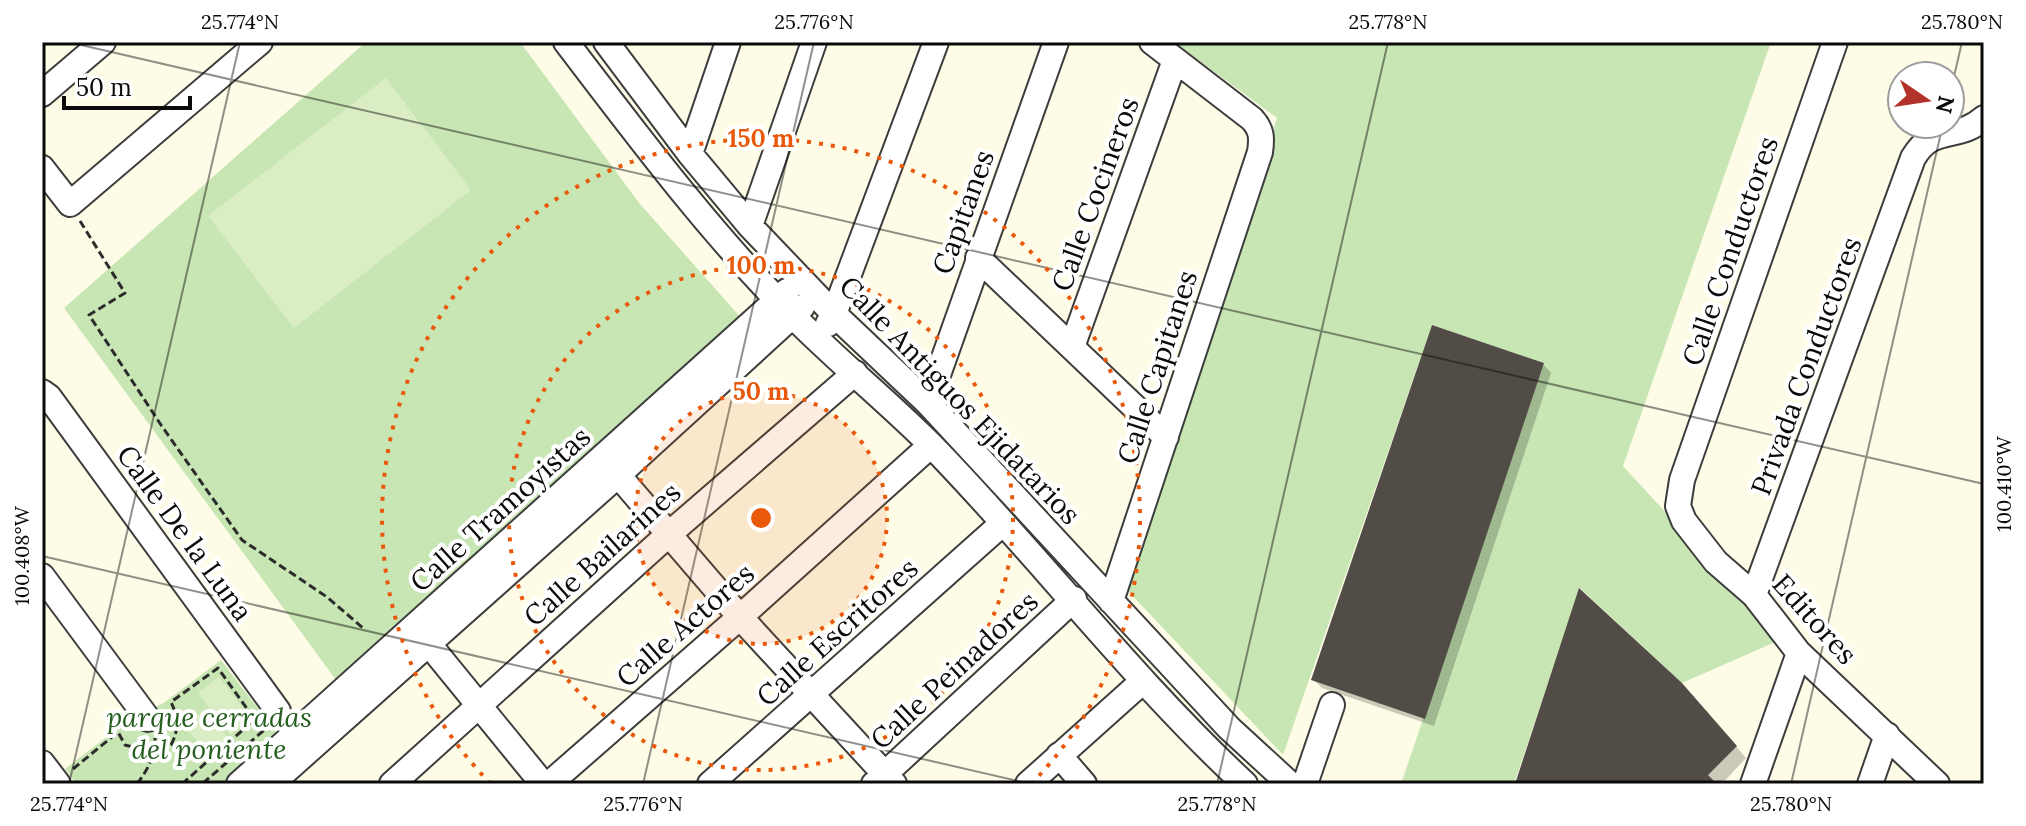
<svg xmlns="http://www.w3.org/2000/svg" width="2026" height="826" font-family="Lora,serif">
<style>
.green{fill:#c8e6b4}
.pitch{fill:#dbedc5}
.shadow{fill:#0003}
.building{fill:#524c47}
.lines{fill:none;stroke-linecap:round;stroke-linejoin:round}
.minor-casing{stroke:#3d3d3d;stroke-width:28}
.path{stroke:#2c2c2c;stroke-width:3;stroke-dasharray:8 4;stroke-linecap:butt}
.minor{stroke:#fff;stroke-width:24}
.ticks{fill:none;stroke:#0a0a0a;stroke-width:2;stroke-opacity:0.45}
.ring{fill:none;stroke:#e8590c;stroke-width:4;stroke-dasharray:4 8}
.labels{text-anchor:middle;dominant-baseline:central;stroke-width:8;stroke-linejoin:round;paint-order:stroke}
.street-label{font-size:28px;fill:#0a0a0a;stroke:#fff}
.park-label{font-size:28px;font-style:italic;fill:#245d1e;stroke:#fff}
.centre{fill:#e8590c;stroke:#fff;stroke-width:4}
.ring-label{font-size:24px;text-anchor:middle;font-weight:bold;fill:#e8590c;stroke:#fff;stroke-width:8;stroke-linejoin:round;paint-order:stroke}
.neatline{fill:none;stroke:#0a0a0a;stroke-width:3}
.ticks-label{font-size:20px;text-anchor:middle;fill:#0a0a0a}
</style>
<rect width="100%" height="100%" fill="#fefce7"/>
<!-- green -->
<path class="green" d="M366,42H520L640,204L743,320L336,680L64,308Z
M1174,42H1771L1623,466L1782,639L1682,683L1580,588L1514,784H1401L1544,363L1432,325L1283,755L1127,590L1277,118Z
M221,660L280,737L228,784H76L65,769L122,725L165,702Z"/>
<!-- pitch -->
<path class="pitch" d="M386,78L471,190L294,328L208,216Z
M219,677L251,719L230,735L198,693Z
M204,710L229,739L210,756L185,727Z"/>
<!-- shadow -->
<path class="shadow" d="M1543,364L1551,373L1434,726L1322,688L1314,680Z
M1693,697L1746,758L1722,784H1517Z"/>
<!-- building -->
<path class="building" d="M1432,325L1544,363L1425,719L1311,680Z
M1579,588L1682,683L1737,746L1708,775L1717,784H1515Z"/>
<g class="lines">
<defs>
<path id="minor" d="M566,42C637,135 707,229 790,313C835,359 886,400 932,446C1039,556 1132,679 1245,784
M606,42L690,154L750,226L834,314L928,403L1229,728L1290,784
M1835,42L1682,480L1678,506L1684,521L1716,562L1754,595L1799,653L1937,784
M42,94L103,42
M690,154L728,42
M42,168L70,204L260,42
M750,226L814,42
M978,258L1166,437
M828,324L834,314L936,42
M1072,347L1175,60
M42,392L49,397L278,711
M928,403L1056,42
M618,475L740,617L894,784
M42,576L148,719
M1754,595L1913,158C1934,123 1957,142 1984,118
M1111,601L1260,152C1262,138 1262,130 1252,119L1152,42
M428,643L543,784
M1059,755L1084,784
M42,763L58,784
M239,784L787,291
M271,784L618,475L802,307
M392,784L669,534L855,373
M549,784L740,617L931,445
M710,784L1003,523
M874,784L1074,599
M1028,784L1143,681
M1305,784L1332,705
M1753,784L1799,653
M1870,784L1887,735"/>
</defs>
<!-- minor casing -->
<use href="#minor" class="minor-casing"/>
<!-- path -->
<path class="path" d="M80,221L125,293L89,315L161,425L242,540L327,597L363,628
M73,769L118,732L125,745C143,750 153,752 171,745C179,729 179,719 171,702L218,668L263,731L202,784
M137,784C148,769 155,757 155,738
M182,784L254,720"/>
<!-- minor -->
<use href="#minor" class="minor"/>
</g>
<!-- ticks -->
<path class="ticks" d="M68,42L1984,484M1950,94L1962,42M42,556L1031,784M69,784L240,42M643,784L814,42M1217,784L1388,42M1791,784L1943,124"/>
<!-- distance rings -->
<circle cx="761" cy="518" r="126" fill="#e8590c" fill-opacity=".12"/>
<g class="ring">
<circle cx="761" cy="518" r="126"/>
<circle cx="761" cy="518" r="252"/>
<path d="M491 784A379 379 0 1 1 1031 784"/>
</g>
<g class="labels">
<!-- street labels -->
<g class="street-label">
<text transform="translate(1095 194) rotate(-70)">Calle Cocineros</text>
<text transform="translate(963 212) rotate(-70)">Capitanes</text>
<text transform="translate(1730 251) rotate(-71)">Calle Conductores</text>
<text transform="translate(1806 366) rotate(-70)">Privada Conductores</text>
<text transform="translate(1157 367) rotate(-72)">Calle Capitanes</text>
<text transform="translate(960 400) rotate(46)">Calle Antiguos Ejidatarios</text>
<text transform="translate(500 509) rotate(-42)">Calle Tramoyistas</text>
<text transform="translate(185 533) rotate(54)">Calle De la Luna</text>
<text transform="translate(602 554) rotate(-42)">Calle Bailarines</text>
<text transform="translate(1815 619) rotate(48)">Editores</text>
<text transform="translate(685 625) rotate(-41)">Calle Actores</text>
<text transform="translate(837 632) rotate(-42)">Calle Escritores</text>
<text transform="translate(954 670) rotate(-43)">Calle Peinadores</text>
</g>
<!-- park labels -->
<g class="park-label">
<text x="209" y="717">parque cerradas<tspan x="209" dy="32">del poniente</tspan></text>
</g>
</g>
<circle cx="761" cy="518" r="12" class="centre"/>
<g class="ring-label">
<text x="761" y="147">150 m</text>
<text x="761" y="274">100 m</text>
<text x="761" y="400">50 m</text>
</g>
<!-- border -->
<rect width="2026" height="826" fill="none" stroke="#ffffff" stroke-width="88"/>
<!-- north arrow -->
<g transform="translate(1926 100) rotate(103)"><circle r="38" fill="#ffffff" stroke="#9d9d9d" stroke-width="2"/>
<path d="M0-6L14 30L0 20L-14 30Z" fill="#b23329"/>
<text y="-12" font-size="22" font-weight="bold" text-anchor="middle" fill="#0a0a0a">N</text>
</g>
<!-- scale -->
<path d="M64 96v12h126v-12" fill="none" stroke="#0a0a0a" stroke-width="4"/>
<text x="76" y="96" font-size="24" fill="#0a0a0a" stroke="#ffffff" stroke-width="6" paint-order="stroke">50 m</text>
<rect x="44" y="44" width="1938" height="738" class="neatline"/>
<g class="ticks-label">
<text x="240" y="29">25.774°N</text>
<text x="814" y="29">25.776°N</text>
<text x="1388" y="29">25.778°N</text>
<text x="1962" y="29">25.780°N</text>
<text transform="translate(2004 484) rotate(-90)" y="7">100.410°W</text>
<text transform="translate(22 556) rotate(-90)" y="7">100.408°W</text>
<text x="69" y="811">25.774°N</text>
<text x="643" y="811">25.776°N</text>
<text x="1217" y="811">25.778°N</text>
<text x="1791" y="811">25.780°N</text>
</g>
</svg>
